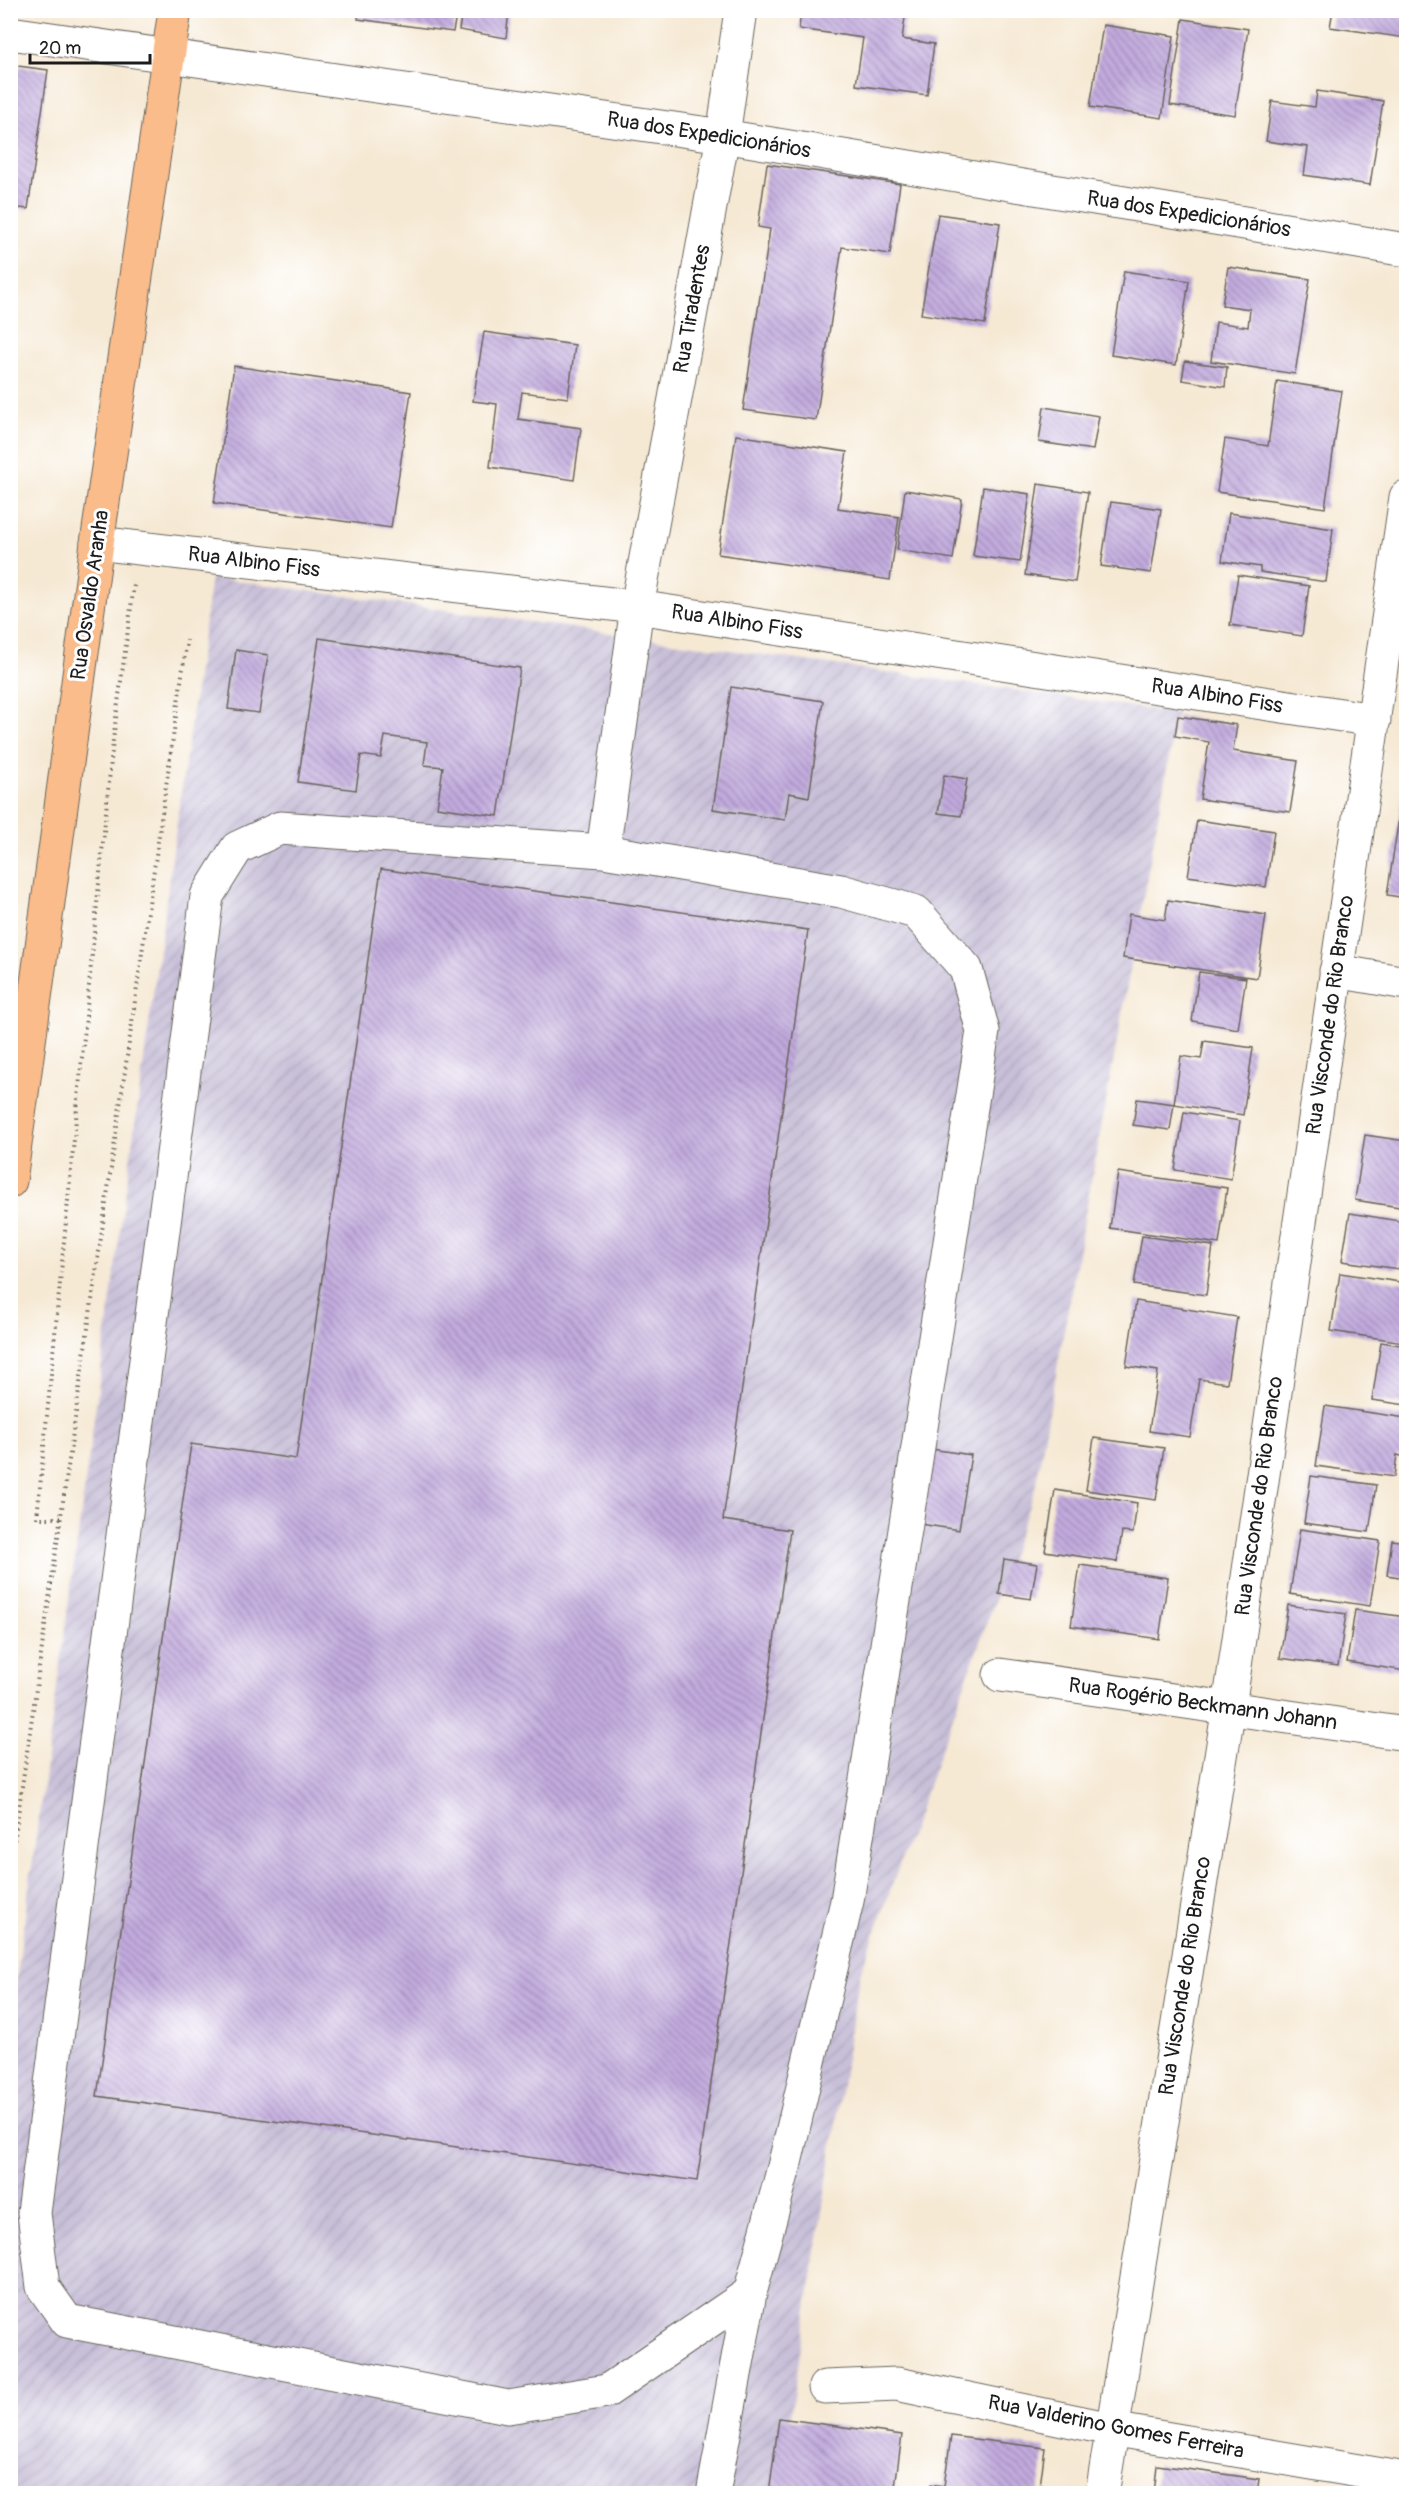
<svg xmlns="http://www.w3.org/2000/svg" width="1417" height="2504" font-family="Pangolin,sans-serif">
<style>
.industrial{fill:url(#industrial-furrows)}
.building{fill:url(#building-back-hatch)}
.lines{fill:none;stroke-linecap:round;stroke-linejoin:round}
.minor-casing{stroke:#68645c;stroke-width:35}
.major-casing{stroke:#68645c;stroke-width:35}
.path{stroke:#68645c;stroke-width:4;stroke-dasharray:1.5 4.5;stroke-linecap:butt}
.minor{stroke:#fff;stroke-width:33}
.major{stroke:#f9bc8a;stroke-width:33}
.labels{text-anchor:middle;dominant-baseline:central;stroke-width:6;stroke-linejoin:round;paint-order:stroke}
.street-label{font-size:21px;fill:#1c1c1c;stroke:#fff}
</style>
<defs>
<pattern id="industrial-furrows" width="10" height="10" patternUnits="userSpaceOnUse" patternTransform="scale(1.5)"><rect width="10" height="10" fill="#c8bfd8"/><path d="M-1 1l2-2M0 10L10 0M9 11l2-2" fill="none" stroke="#aba4b9"/></pattern>
<pattern id="building-back-hatch" width="6" height="6" patternUnits="userSpaceOnUse" patternTransform="scale(1.5)"><rect width="6" height="6" fill="#c2abde"/><path d="M-1 5l2 2M0 0l6 6M5-1l2 2" fill="none" stroke="#9d8ab3"/></pattern>
</defs>
<rect width="100%" height="100%" fill="#fff"/>
<filter id="ink" filterUnits="userSpaceOnUse"><feTurbulence type="fractalNoise" baseFrequency=".0167" numOctaves="2"/><feDisplacementMap in="SourceGraphic" scale="12" xChannelSelector="R" yChannelSelector="G"/><feConvolveMatrix kernelMatrix="1 2 1 2 8 2 1 2 1" color-interpolation-filters="sRGB"/></filter>
<filter id="wash" filterUnits="userSpaceOnUse"><feTurbulence type="fractalNoise" baseFrequency=".008" numOctaves="4" result="noise"/><feDisplacementMap in="SourceGraphic" scale="24" xChannelSelector="R" yChannelSelector="G"/><feGaussianBlur stdDeviation="1.35" result="paint"/><feColorMatrix in="noise" values="0 0 0 0 0 0 0 0 0 0 0 0 0 0 0 0 0 1.4 0 .05"/><feComposite in="paint" operator="in"/></filter>
<g filter="url(#wash)">
<rect width="100%" height="100%" fill="#f6e9d4"/>
<!-- industrial -->
<path class="industrial" d="M211,577L1177,713L1035,1489L859,1977L778,2493L11,2494V2017Z"/>
<g id="blocks">
<!-- building -->
<path class="building" d="M359,10H457L453,32L358,19Z
M462,10H509L506,38L459,30Z
M801,10H906L902,39L934,44L927,95L856,85L863,38L799,29Z
M1333,10H1406V38L1330,27Z
M1183,19L1248,29L1235,115L1170,105Z
M1103,25L1174,36L1162,118L1090,107Z
M10,65L48,70L28,209L10,207Z
M1317,91L1383,101L1370,185L1304,175L1308,147L1266,141L1272,101L1315,107Z
M767,164L900,184L890,254L842,247L816,420L743,410L770,229L758,227Z
M938,214L1000,223L985,324L921,314Z
M1228,267L1310,279L1295,374L1211,361L1216,322L1248,327L1250,309L1222,305Z
M1124,271L1189,281L1176,365L1111,355Z
M484,332L575,345L568,398L522,392L518,419L581,428L574,480L490,467L497,404L473,401Z
M1185,361L1227,367L1225,387L1182,380Z
M234,366L411,392L391,528L214,503Z
M1277,381L1342,391L1325,508L1217,492L1225,439L1268,446Z
M1044,407L1099,416L1093,450L1039,442Z
M736,435L847,452L838,508L899,517L890,580L718,554Z
M1038,484L1088,492L1075,582L1025,575Z
M983,487L1030,494L1020,562L973,556Z
M905,490L962,499L953,559L897,550Z
M1111,502L1161,509L1151,573L1101,566Z
M1229,513L1333,529L1326,582L1260,572V567L1222,561Z
M1238,575L1309,586L1302,636L1230,625Z
M319,638L520,668L498,816L437,807L443,767L424,765L427,742L385,736L381,758L361,755L356,790L298,782Z
M236,650L268,655L259,713L228,709Z
M731,687L823,701L809,797L789,793L785,820L713,809Z
M1178,716L1237,725L1233,751L1298,761L1290,812L1200,799L1209,742L1175,736Z
M944,775L967,779L961,816L938,813Z
M1403,792H1406V898L1387,895Z
M1197,820L1274,831L1266,887L1188,876Z
M381,869L808,930L723,1520L790,1530L697,2181L97,2096L191,1444L296,1459Z
M1168,900L1266,915L1257,978L1123,958L1129,914L1165,920Z
M1199,972L1246,978L1238,1029L1192,1021Z
M1204,1041L1253,1048L1243,1115L1174,1104L1181,1056L1201,1059Z
M1137,1099L1174,1104L1170,1130L1133,1125Z
M1184,1112L1240,1121L1231,1179L1175,1170Z
M1365,1135L1406,1141V1208L1355,1200Z
M1118,1172L1227,1188L1219,1244L1110,1228Z
M1350,1213L1406,1222L1399,1269L1342,1261Z
M1142,1236L1213,1246L1206,1295L1134,1285Z
M1340,1273L1406,1283V1315L1403,1342L1331,1331Z
M1136,1301L1237,1317L1227,1383L1199,1379L1190,1437L1149,1431L1158,1371L1126,1366Z
M1381,1342L1406,1346V1405L1372,1400Z
M1325,1406L1406,1418V1457L1397,1455L1394,1477L1316,1466Z
M1094,1438L1164,1448L1156,1500L1086,1490Z
M931,1449L971,1455L959,1530L920,1524Z
M1311,1476L1376,1485L1369,1532L1304,1523Z
M1055,1490L1137,1503L1133,1533L1122,1532L1117,1562L1045,1551Z
M1300,1529L1380,1541L1370,1606L1290,1594Z
M1392,1540L1406,1542V1578L1387,1575Z
M1004,1559L1037,1564L1031,1599L999,1594Z
M1080,1565L1168,1578L1159,1639L1071,1626Z
M1288,1605L1346,1614L1338,1666L1280,1658Z
M1355,1610L1406,1617V1671L1347,1662Z
M779,2418L902,2435L894,2494H769Z
M951,2436L1045,2448L1039,2494H930L931,2484L944,2486Z
M1157,2465L1259,2479L1257,2494H1154Z"/>
</g>
</g>
<g filter="url(#ink)">
<use href="#blocks" fill-opacity="0" stroke="#68645c" stroke-width="1.5"/>
<g class="lines">
<defs>
<path id="minor" d="M10,33L723,136L1406,250
M97,543L637,607L1374,720
M603,851L637,607L723,136L741,10
M1336,971L1406,983
M1000,1675L1406,1734
M825,2387L897,2384L1111,2429L1406,2479
M713,2494L750,2293L784,2167L847,1901L983,1031L966,969L916,912L841,891L603,851L280,828L237,848L207,896L34,2213L43,2287L67,2321L508,2407L607,2391L750,2293
M1102,2494L1229,1707L1406,497"/>
<path id="major" d="M10,1181L97,543L175,10"/>
</defs>
<!-- minor casing -->
<use href="#minor" class="minor-casing"/>
<!-- major casing -->
<use href="#major" class="major-casing"/>
<!-- path -->
<path class="path" d="M61,1518H37L113,740L134,585
M10,1870L187,640"/>
<!-- minor -->
<use href="#minor" class="minor"/>
<!-- major -->
<use href="#major" class="major"/>
</g>
</g>
<g class="labels">
<!-- street labels -->
<g class="street-label">
<text transform="translate(709 135) rotate(9)">Rua dos Expedicionários</text>
<text transform="translate(1189 214) rotate(9)">Rua dos Expedicionários</text>
<text transform="translate(692 309) rotate(-80)">Rua Tiradentes</text>
<text transform="translate(254 562) rotate(7)">Rua Albino Fiss</text>
<text transform="translate(90 595) rotate(-82)">Rua Osvaldo Aranha</text>
<text transform="translate(737 622) rotate(9)">Rua Albino Fiss</text>
<text transform="translate(1217 696) rotate(9)">Rua Albino Fiss</text>
<text transform="translate(1330 1015) rotate(-82)">Rua Visconde do Rio Branco</text>
<text transform="translate(1259 1496) rotate(-82)">Rua Visconde do Rio Branco</text>
<text transform="translate(1203 1704) rotate(8)">Rua Rogério Beckmann Johann</text>
<text transform="translate(1185 1976) rotate(-81)">Rua Visconde do Rio Branco</text>
<text transform="translate(1116 2427) rotate(11)">Rua Valderino Gomes Ferreira</text>
</g>
</g>
<!-- margin -->
<rect width="1417" height="2504" fill="none" stroke="#fff" stroke-width="36"/>
<!-- scale -->
<path d="M30 54v9h120v-9" fill="none" stroke="#1c1c1c" stroke-width="3"/>
<text x="39" y="54" font-size="18" fill="#1c1c1c" stroke="#ffffff" stroke-width="4.5" paint-order="stroke">20 m</text>
</svg>
